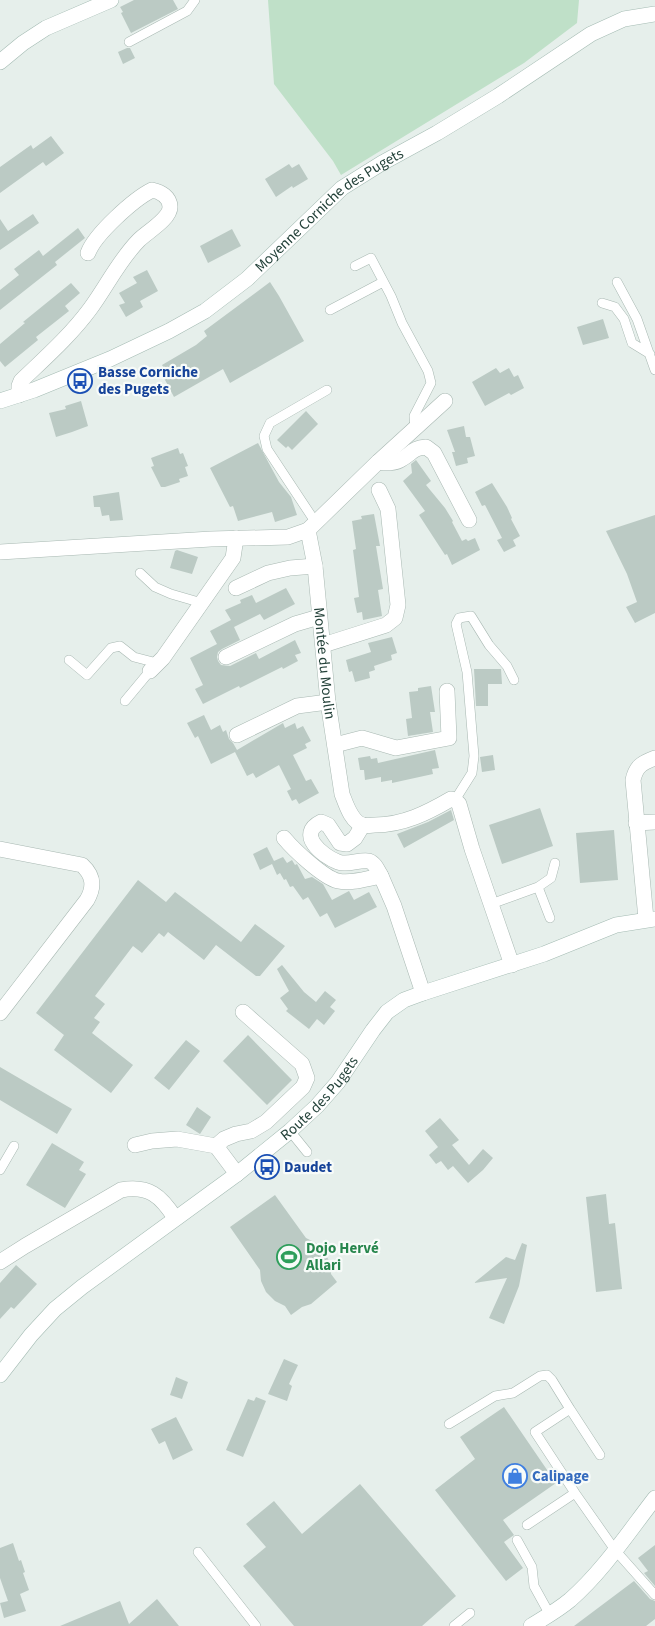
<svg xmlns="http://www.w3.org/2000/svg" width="655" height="1626" font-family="'Source Sans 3',sans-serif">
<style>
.green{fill:#bfe0c8}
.building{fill:#bbcac4}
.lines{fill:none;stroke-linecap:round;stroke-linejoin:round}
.lane-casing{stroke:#a8b8b2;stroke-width:10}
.street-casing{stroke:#a8b8b2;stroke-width:16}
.secondary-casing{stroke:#a4bbb3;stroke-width:16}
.lane{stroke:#fff;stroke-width:9}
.street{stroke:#fff;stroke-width:15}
.secondary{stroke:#fff;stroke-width:15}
.labels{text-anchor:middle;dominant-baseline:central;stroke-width:4.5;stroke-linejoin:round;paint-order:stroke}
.street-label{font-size:15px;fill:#24423a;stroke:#f7fbf9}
.transit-label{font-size:15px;font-weight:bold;fill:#164399;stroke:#f7fbf9;text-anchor:start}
.leisure-label{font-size:15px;font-weight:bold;fill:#27864d;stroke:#f7fbf9;text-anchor:start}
.shop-label{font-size:15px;font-weight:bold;fill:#366cbe;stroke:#f7fbf9;text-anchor:start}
</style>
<rect width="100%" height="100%" fill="#e6efeb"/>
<!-- green -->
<path class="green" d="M268,0H579L577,23L524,63L341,175L333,161L274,84Z"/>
<!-- building -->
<path class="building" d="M134,0H173L178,9L131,33L121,13L123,12L120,7Z
M127,48H130L135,58L123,64L118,52Z
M51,136L64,153L46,166L43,162L0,193V167L31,145L33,149Z
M289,164L292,168L299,164L308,179L293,188L292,186L276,197L265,179Z
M33,214L39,223L0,250V219L8,231Z
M78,228L85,238L55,262L57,265L0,310V290L19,275L14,269L39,250L43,256Z
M232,229L241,246L208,263L200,246Z
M147,270L158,291L140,301L143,307L126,317L119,305L125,303L119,293L137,283L133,277Z
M270,282L279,296L304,341L230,383L223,369L174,397L164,378L169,376L162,365L196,345L207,336L204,331Z
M71,283L80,293L65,306L69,311L36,337L38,340L5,367L0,361V344L25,323L23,322Z
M603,319L609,338L583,345L577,327Z
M496,368L500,373L509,368L514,377L518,375L524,388L511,395L509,393L485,406L472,382Z
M81,401L88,426L72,432L56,437L49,413L66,409L65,406Z
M306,411L318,424L292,450L288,446L286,448L277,440Z
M464,426L466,437H470L475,456L467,458L468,463L456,466L452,452H455L447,430Z
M258,443L279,482L291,497L297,515L275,522L272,512L238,521L233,506L230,507L210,468Z
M178,448L180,454L183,453L188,466L185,467L188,476L179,479L180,482L165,487H161L151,467L154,466L151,458Z
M416,460L431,481L426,485L445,508L453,521L452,522L462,541L466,539L468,541L475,538L480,550L452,565L447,554L445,555L419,515L425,511L403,481L412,473L411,464Z
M492,483L507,507L512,518L511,519L520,536L513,540L516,546L504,552L497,540L502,538L485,505L482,506L475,492Z
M119,492L123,520L110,521L109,515L102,516L100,507H94L93,496Z
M374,514L380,546H376L383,589L378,590L382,616L363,620L362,612L357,613L354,598L359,597L353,550L356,549L352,521L362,519L361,516Z
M655,515V613L635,623L626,607L637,602L627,574L606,531Z
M177,550L198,557L192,574L170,568L175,551Z
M286,588L295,604L264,620L260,614L234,627L240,640L222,649L218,652L217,657L218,661L221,665L230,666L256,653L259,659L295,640L301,653L295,655L298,661L283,669L282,667L240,688L239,686L203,704L195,689L203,685L190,658L217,644L210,631L231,620L225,610L241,603L240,600L252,595L256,603Z
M392,637L397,653L391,655L392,660L374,666L375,670L369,672L370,678L355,682L352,671L349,672L346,660L371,652L368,643Z
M474,669H501L502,684H488V706H476Z
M431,686L435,712H430L433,732L408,736L406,719L412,718L409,692L418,691V688Z
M204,715L211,730L220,725L223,732L226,730L229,739L233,743L237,750L283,723L285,728L295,723L297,729L303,726L311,741L305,744L307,748L293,755L306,781L311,779L319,793L299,804L296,799L292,801L287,791L291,789L279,765L256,778L253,773L247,776L235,752L211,764L198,736L195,738L187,723Z
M435,750L439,768L432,769L433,774L392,783V780L381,782V777L365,780L364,770H360L358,758L370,756L371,759L377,758L378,763Z
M493,755L495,770L482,772L480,757Z
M540,808L553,846L502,864L489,825Z
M451,810L454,820L404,848L397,834L428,822Z
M614,830L618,880L580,883L576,833Z
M267,847L274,861L283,857L287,863L292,860L295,865L297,864L305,879L312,877L323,884L332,900L349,891L354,900L369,892L377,907L335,928L327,913L320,917L308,897L303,900L293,886L290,887L286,879L284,880L280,873L277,875L272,864L260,870L253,854Z
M138,880L166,902L175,892L241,942L255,924L285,946L260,976H256L216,945L204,960L168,932L164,937L159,933L142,953L133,946L95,996L105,1004L94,1018L100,1022L92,1033L133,1065L111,1093L54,1050L64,1035L36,1013Z
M282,965L304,992L316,1002L325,991L336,1000L330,1007L335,1011L324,1025L317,1019L309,1029L286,1011L288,1009L280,998L289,991L277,969Z
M248,1035L292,1080L267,1105L223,1061Z
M186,1040L200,1051L169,1090L154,1078Z
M0,1067L72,1109L57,1134L0,1100Z
M197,1107L211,1117L200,1134L186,1125Z
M440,1118L459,1140L452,1145L469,1165L483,1149L493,1158L483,1170L468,1183L453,1166L448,1170L441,1161L436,1164L429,1155L438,1147L425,1131Z
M52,1143L84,1162L79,1170L86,1174L65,1208L26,1185Z
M606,1194L609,1224L615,1223L622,1289L596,1292L586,1197Z
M275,1195L306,1238L316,1243L324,1251L330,1263L331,1274L337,1282L311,1304L302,1307L291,1315L285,1306L275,1301L266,1292L261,1281L260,1270L230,1227Z
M522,1243L527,1245L519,1286L504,1324L489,1318L507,1278L474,1283L506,1257L515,1260Z
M16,1265L37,1284L14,1309L11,1307L0,1319V1283Z
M284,1359L298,1365L289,1384L292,1386L287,1401L268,1394Z
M176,1377L188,1382L182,1399L170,1395Z
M256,1397L266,1401L243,1457L226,1450L248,1399L254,1401Z
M504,1407L556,1483L503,1520L514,1535L504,1542L523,1568L506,1581L435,1490L475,1459L460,1437Z
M176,1417L193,1450L173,1460L165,1441L159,1444L151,1429Z
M360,1484L456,1596L422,1626H294L243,1566L266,1547L246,1524L274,1501L302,1534Z
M13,1543L19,1561L21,1560L25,1572L23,1573L29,1590L20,1594L26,1611L4,1618L0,1603L8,1601L0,1578V1548Z
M655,1545V1586L644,1573L648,1571L638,1558Z
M634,1581L650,1599L655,1601V1619L646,1626H574Z
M157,1599L179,1626H60L120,1601L129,1624Z"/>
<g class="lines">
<defs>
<path id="lane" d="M129,42L187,11L195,0
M355,266L371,258L391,296L402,323L428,371L431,383L414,416L415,429
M617,282L637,319L655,370
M602,303L615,307L624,319L632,343L650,354
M330,310L383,282
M316,523L267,449L264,436L270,423L327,390
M140,573L155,587L171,594L202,603
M69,660L87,675L111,648L120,646L134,657L157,663
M125,701L150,671
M455,800L472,773L474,756L467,672L456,624L459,618L471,616L489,645L507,666L514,680
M538,887L551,878L555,863
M491,904L538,887L550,918
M290,1131L307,1152
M0,1170L14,1146
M449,1424L495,1396L513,1393L540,1376L547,1375L552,1380L570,1409
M575,1493L535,1432L570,1409L600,1455
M527,1525L575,1493L615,1550L655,1595
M517,1540L532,1567L534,1586L550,1615
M198,1552L256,1626
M454,1626L470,1613"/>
<g id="street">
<path d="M19,395V386L21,381C45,358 70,336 90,309C107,286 119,260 139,240C147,232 170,219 170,207C170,197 161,192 152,190C134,199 95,234 88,253"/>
<path d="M378,462C386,463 395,464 402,459C412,453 413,448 426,447L434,453L469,520"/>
<path d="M308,530L378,462L445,401"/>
<path id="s1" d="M0,552L211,539L288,537L308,530L315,566L328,702L342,794C346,804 351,822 363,825C367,826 372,825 375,825C403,825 427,813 451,799L455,800L459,804L472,849L512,965"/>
<path d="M236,588L268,573L290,568L315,566"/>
<path d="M323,645L386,625L395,618L398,605L388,509L379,490"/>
<path d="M226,657L295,624L319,617"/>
<path d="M150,671L163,658L233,558L236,538"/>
<path d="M237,735L297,706L328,702"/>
<path d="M335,745L362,738L396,748L449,738L447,691"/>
<path d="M636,823L655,822"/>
<path d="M363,825L355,838L347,844L340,843L328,825L321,822C296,834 322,856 338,862C348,866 359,859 369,861C375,863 378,871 381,876"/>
<path d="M284,838C294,850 324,878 338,881C352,884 368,878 381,876L394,906L423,993"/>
<path d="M0,849L82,865C93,875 95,886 87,900L0,1013"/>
<path d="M646,919L633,780C636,766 642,763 655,758"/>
<path d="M135,1145L152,1141L177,1139L216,1146L237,1174"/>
<path d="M216,1146L224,1139L236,1134L251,1131L266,1122L303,1087L307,1078L302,1064L243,1012"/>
<path d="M0,1262L25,1246L121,1190C149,1185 161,1196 175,1218"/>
</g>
<g id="secondary">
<path d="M0,62L23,43L46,28L111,0"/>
<path id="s2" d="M0,401L34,390L110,359L169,331L205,311L247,279L342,188L382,163L437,133L498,96L591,34L624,19L655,14"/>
<path id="s3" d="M0,1375L31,1335L55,1309L82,1287L237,1174L290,1131L317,1106L338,1082L373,1030L387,1012L404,1000L423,993L544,954L616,925L655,919"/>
<path d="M531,1626C544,1618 558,1610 570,1600C603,1571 628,1533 655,1498"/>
</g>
</defs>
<!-- lane casing -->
<use href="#lane" class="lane-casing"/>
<!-- street casing -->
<use href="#street" class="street-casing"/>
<!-- secondary casing -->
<use href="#secondary" class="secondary-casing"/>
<!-- lane -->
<use href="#lane" class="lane"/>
<!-- street -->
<use href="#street" class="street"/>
<!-- secondary -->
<use href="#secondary" class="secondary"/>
</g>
<!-- icons -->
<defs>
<symbol id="bus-ring" viewBox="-11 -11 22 22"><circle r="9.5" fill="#f7fbf9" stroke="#1a4fb4" stroke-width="1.5"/><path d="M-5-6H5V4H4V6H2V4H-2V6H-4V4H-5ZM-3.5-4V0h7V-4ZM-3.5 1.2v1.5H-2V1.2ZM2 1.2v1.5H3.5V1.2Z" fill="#1a4fb4"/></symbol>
<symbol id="stadium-ring" viewBox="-11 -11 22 22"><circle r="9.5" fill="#f7fbf9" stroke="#2e9e5b" stroke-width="1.5"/><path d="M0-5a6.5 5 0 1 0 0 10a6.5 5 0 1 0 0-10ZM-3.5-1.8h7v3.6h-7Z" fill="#2e9e5b"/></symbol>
<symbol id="shop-ring" viewBox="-11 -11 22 22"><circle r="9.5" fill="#f7fbf9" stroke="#3f7fe0" stroke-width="1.5"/><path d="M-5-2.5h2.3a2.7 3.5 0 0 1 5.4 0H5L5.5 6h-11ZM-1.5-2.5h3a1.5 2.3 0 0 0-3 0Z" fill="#3f7fe0"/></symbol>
</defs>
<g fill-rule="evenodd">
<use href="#bus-ring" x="66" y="367" width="28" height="28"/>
<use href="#bus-ring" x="253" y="1153" width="28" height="28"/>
<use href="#stadium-ring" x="275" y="1243" width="28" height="28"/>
<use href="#shop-ring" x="501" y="1462" width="28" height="28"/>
</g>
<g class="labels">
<!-- street labels -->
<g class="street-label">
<text stroke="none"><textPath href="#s2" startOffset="385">Moyenne Corniche des Pugets</textPath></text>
<text stroke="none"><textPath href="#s1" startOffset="444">Montée du Moulin</textPath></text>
<text stroke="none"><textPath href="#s3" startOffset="425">Route des Pugets</textPath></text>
</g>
<!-- transit labels -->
<g class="transit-label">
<text x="98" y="372">Basse Corniche<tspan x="98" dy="17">des Pugets</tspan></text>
<text x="284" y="1167">Daudet</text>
</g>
<!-- leisure labels -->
<g class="leisure-label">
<text x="306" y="1248">Dojo Hervé<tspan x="306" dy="17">Allari</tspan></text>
</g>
<!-- shop labels -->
<g class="shop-label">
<text x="532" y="1476">Calipage</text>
</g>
</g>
</svg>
